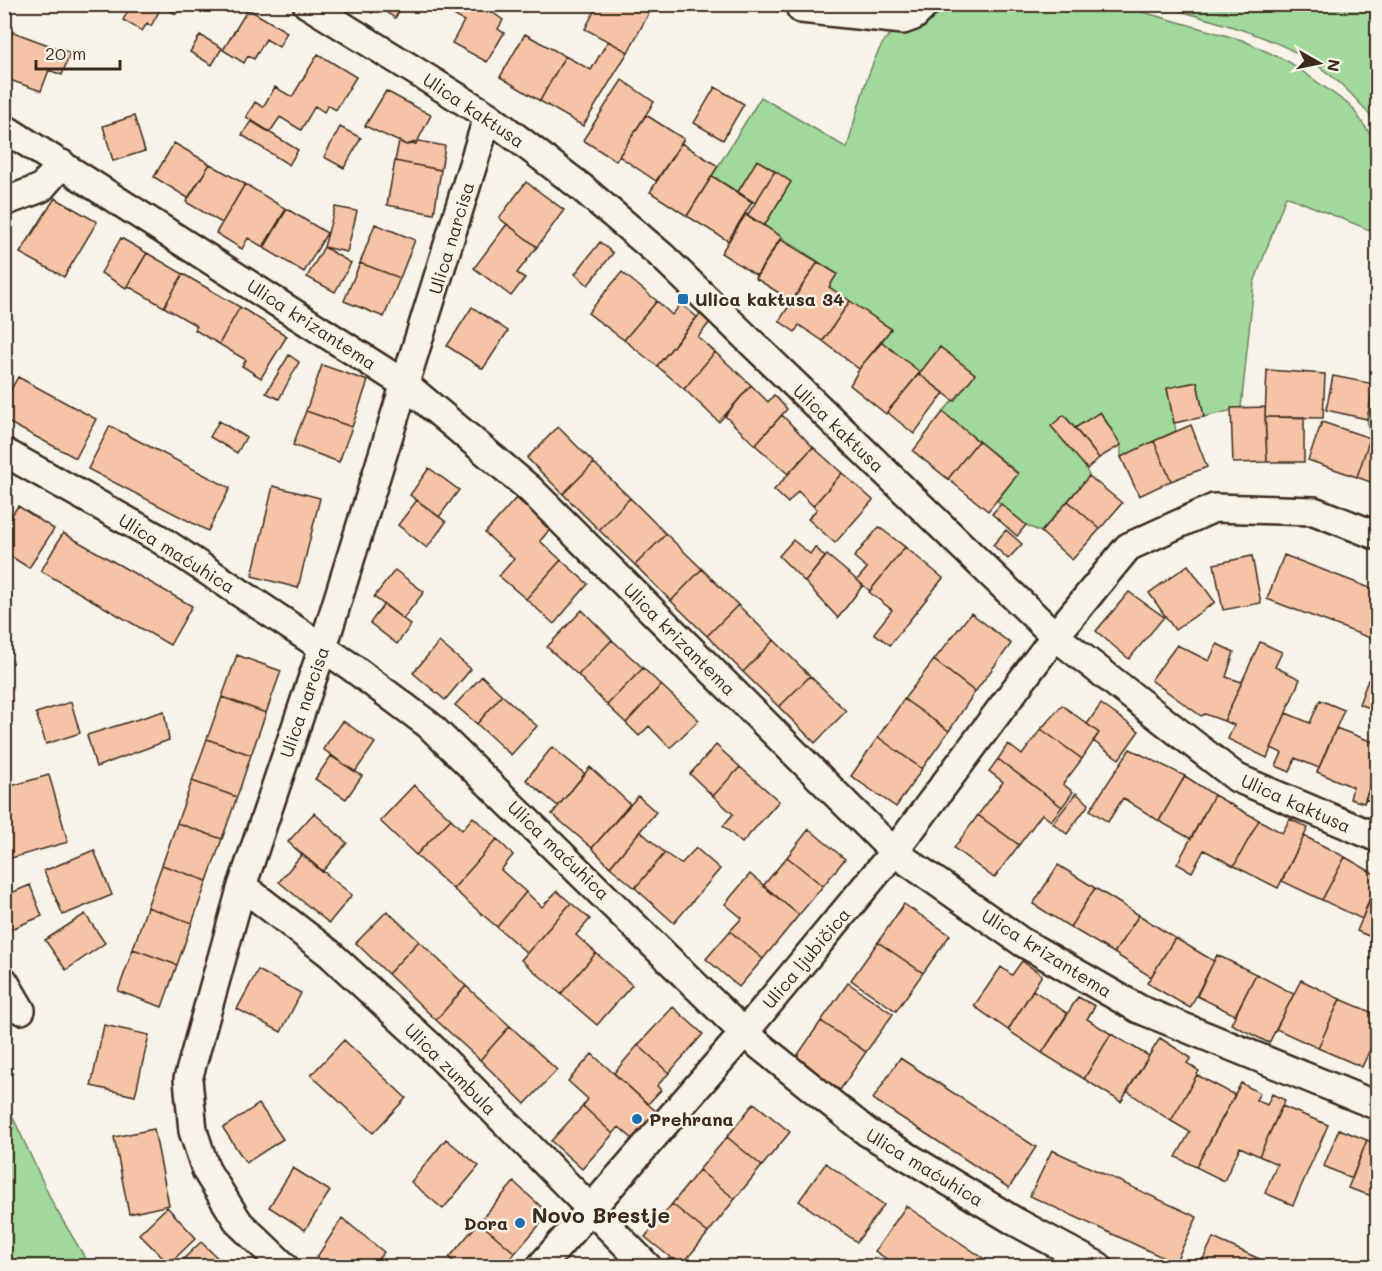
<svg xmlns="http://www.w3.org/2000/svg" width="1382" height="1271" font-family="Mali,sans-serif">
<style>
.green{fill:#a1d99d;stroke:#6e825e;stroke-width:1.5}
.building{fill:#f5c3a5;stroke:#3b2a1e;stroke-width:1.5}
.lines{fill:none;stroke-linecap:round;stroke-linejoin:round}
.street-casing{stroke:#3b2a1e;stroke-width:32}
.street{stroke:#f7f3e8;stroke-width:27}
.poi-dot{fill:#1f6fb2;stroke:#f7f3e8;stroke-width:2}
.labels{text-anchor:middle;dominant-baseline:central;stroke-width:5;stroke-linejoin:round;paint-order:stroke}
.street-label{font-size:18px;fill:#3b2a1e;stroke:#f7f3e8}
.poi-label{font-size:18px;font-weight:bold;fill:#3b2a1e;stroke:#f7f3e8;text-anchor:start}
.quarter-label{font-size:21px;font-weight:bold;fill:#3b2a1e;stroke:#f7f3e8}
</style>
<rect width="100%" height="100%" fill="#f7f3e8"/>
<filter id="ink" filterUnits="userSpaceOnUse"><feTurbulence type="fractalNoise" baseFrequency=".0167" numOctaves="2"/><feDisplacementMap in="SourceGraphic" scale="12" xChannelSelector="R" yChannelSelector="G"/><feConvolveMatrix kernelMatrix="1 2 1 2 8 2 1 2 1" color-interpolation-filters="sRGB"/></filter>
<g filter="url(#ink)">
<!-- green -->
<path class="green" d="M939,5H1118L1242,40L1289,62L1351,106L1377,144V233L1286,196L1254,283L1241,408L1204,417L1197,382L1167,389L1176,431L1121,457V445L1101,413L1075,428L1064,415L1089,476L1041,532L1026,525L997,501L1018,473L943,412L975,374L940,347L919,374L882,342L891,329L829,287L837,274L764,226L791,182L757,161L738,192L712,176L761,97L847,148C854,124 872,48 890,35C908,22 928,32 939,5Z
M1161,5H1377V125C1320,44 1250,33 1161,5Z
M1377,376V441L1370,438L1367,419Z
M4,1098L54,1206L90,1266H5Z"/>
<!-- building -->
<path class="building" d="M132,4H182L176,14L162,6L151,26L147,23L142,31L123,20Z
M359,4H404L395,18L377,6L372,13Z
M445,4H494L492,12L503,20L498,29L504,33L487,62L452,43L464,21L442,8Z
M598,4H633L649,13L628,52L585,29Z
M248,9L287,32L279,47L266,39L254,59L248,56L244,63L223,50Z
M13,32L70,53L62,75L49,70L41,91L4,78V55Z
M525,34L565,56L540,101L500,77Z
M200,35L222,48L212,65L190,52Z
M608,41L628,52L583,126L540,101L565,56L591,70Z
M318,54L356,77L336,110L328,105L324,112L315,106L301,130L280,117L270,132L246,117L255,102L263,107L275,87L292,97Z
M622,80L654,102L616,161L583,140Z
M715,87L744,104L723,140L694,123Z
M386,91L431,115L416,144L406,145L365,126Z
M646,115L684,139L656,181L619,156Z
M134,116L145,151L113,161L103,126Z
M251,121L298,150L289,165L242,135Z
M340,127L361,138L344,168L324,157Z
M399,141L406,145L419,141L445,146L441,170L395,161Z
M174,143L210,164L188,198L154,177Z
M681,143L718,166L687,216L650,192Z
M757,160L775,171L755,203L738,192Z
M395,161L441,170L434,214L387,205Z
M210,164L245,184L222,223L186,202Z
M775,171L791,182L764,226L747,216Z
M712,176L752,202L728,241L687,216Z
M526,182L564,210L537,247L499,218Z
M245,184L286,209L263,247L248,238L242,249L216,233Z
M55,198L97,222L64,277L20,253Z
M335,207L357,211L347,252L324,247Z
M287,209L327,233L304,272L264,248Z
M746,214L782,237L757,276L721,253Z
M375,224L415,240L400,278L360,263Z
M507,224L537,247L517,273L525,278L511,296L474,268Z
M121,238L147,253L126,288L101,273Z
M780,239L818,262L792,301L755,278Z
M600,242L613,253L588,285L575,274Z
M324,247L351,263L335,292L307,277Z
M147,253L183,274L164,307L128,286Z
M818,262L837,274L829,287L850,301L823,341L799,325L795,332L779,321Z
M360,263L400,278L384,317L344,301Z
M622,272L657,301L624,340L588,313Z
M183,274L240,307L219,344L195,330L197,326L164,307Z
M657,301L672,315L681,304L697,317L657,366L624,340Z
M850,301L891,329L859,369L823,341Z
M240,307L287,336L261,378L242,366L246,360L219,344Z
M472,307L508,331L483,369L447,346Z
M700,314L710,322L698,337L715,352L684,389L657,366Z
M882,342L920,372L886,414L850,385L861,366Z
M940,347L975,374L954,401L919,374Z
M715,352L751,385L719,422L684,389Z
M289,355L299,362L279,399L266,393Z
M322,365L368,381L352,427L306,411Z
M1267,370L1325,374L1323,418L1265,417Z
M919,374L944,393L914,434L887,412Z
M1333,376L1374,384L1367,419L1326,410Z
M18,377L96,419L76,458L4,420V402Z
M1197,382L1204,417L1174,423L1167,388Z
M751,385L768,402L774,395L787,409L755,445L725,416Z
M1265,407L1267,462L1233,463L1231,408Z
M306,411L352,427L339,462L293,445Z
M943,412L978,441L948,479L913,451Z
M1100,412L1121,445L1099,458L1075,428Z
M782,415L813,447L788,474L755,445Z
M1064,415L1099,458L1087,469L1051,426Z
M1265,417H1304V462H1267Z
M219,421L246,437L237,453L210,437Z
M1322,422L1370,438L1357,477L1308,460Z
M1191,425L1207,467L1171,481L1154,441Z
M110,426L230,488L208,531L88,469Z
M558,427L594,463L563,494L527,458Z
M1370,438L1378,441V485L1357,477Z
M978,441L1018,474L988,511L948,479Z
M1154,441L1171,481L1139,496L1121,457Z
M813,447L842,473L813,506L798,491L788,503L774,490Z
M594,463L630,498L599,530L563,494Z
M429,468L459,490L439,517L410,495Z
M842,473L873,500L835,543L808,519L817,509L813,506Z
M1089,476L1122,503L1100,529L1068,501Z
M273,486L320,498L298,588L252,576Z
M516,498L551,528L540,541L561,560L526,599L499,576L514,559L485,533Z
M630,498L666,534L635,565L599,530Z
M417,500L446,522L427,548L398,525Z
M1068,501L1100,529L1072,560L1041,532Z
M1001,504L1026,525L1017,536L992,514Z
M18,506L54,529L29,568L4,552V526Z
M879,527L905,547L870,591L857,580L867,568L854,557Z
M1006,530L1022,544L1008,559L993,545Z
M63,533L192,606L170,645L41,571Z
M666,534L702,569L671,601L635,565Z
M793,540L810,554L815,547L825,557L805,582L779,556Z
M905,547L943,578L890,645L874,633L892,610L869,592Z
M827,555L863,585L838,618L805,582Z
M1284,555L1378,591V641L1267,599Z
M1252,556L1261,603L1223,610L1214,564Z
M561,560L588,584L554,624L526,599Z
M1188,565L1215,602L1175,630L1149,593Z
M702,569L738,605L707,636L671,601Z
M395,570L424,592L403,619L374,597Z
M1129,592L1164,617L1129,659L1096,631Z
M384,604L411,625L397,644L370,623Z
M738,605L774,640L743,672L707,636Z
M582,610L612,640L578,675L547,647Z
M971,613L1011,644L975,692L934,660Z
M612,640L643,668L607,705L578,675Z
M774,640L810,676L779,707L743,672Z
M439,642L471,669L445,700L413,673Z
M1260,642L1282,652L1275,667L1300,679L1267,758L1228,739L1234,725L1224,721Z
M1217,644L1234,652L1226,677L1242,682L1224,721L1205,714L1201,716L1151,680L1177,645L1209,661Z
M237,655L281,671L266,713L222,697Z
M934,660L975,692L949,731L904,699Z
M643,668L661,685L626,723L607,705Z
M482,676L502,695L477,724L455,705Z
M810,676L846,711L815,743L779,707Z
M1368,680L1378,683V711L1359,704Z
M661,685L699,720L670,748L649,726L639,736L626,723Z
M502,695L537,726L511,755L477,724Z
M222,697L266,713L251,755L207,739Z
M904,699L949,731L922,769L878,737Z
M1320,700L1344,710L1319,768L1295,758L1290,772L1276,766L1282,753L1271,748L1286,713L1310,723Z
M71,702L80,733L46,744L36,713Z
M1101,704L1139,731L1119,759L1093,741L1099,733L1087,724Z
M1062,705L1099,733L1082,759L1041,729Z
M164,711L169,740L96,767L87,735Z
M343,721L375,743L355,772L323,749Z
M1336,728L1373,742L1378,733V766L1364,803L1350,799L1353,787L1317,772Z
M1041,729L1082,759L1063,784L1073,792L1062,807L998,759L1008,744L1022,755Z
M878,737L922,769L896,807L851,776Z
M207,739L251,755L237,797L192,781Z
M716,745L740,767L713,796L690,774Z
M552,747L585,774L558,806L526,780Z
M1130,749L1185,776L1159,821L1123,798L1108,822L1090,810Z
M331,756L362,776L346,799L315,779Z
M998,759L1062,807L1051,821L1042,814L1019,845L978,815L1003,782L989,771Z
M1378,766V804L1365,799Z
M590,767L630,804L592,848L552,814Z
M740,767L779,801L742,843L723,826L733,814L713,796Z
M49,775L68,842L4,860V788Z
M1185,776L1214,795L1191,839L1159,821Z
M192,781L237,797L222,839L177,823Z
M414,785L451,819L416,855L380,821Z
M1076,793L1089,804L1067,834L1053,823Z
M1214,795L1259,820L1234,866L1204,850L1192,872L1177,864Z
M638,796L656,812L610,867L592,848Z
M314,813L347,843L322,872L288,842Z
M978,815L1019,845L994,878L954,848Z
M473,817L497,839L453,889L416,855L451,819L462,830Z
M1290,819L1308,828L1278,888L1234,866L1259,820L1282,833Z
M177,823L222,839L207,881L162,865Z
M809,829L845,859L823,886L787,857Z
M640,831L665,853L635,888L610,867Z
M1304,836L1345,857L1322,900L1282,881Z
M497,839L513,855L501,870L526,892L497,927L453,889Z
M696,848L720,869L674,923L635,888L665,853L681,864Z
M94,850L112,895L63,915L44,871Z
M302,854L352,895L329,923L279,882Z
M787,857L823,886L799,915L763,886Z
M1345,857L1378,876L1362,919L1322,900Z
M162,865L207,881L192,923L147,907Z
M1058,865L1095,888L1070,927L1033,904Z
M750,874L799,915L763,959L730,931L742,918L725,904Z
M1378,881V940L1357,931Z
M30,885L42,916L4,932V896Z
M1095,888L1139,915L1114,953L1070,927Z
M557,891L571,903L527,953L497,927L526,892L542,907Z
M571,903L590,919L576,935L596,953L561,994L521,960Z
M904,904L950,935L923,973L878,942Z
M147,907L192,923L177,965L133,949Z
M387,911L419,941L388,974L356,943Z
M85,914L105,943L66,970L45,940Z
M1139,915L1175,938L1151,977L1114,953Z
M730,931L763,959L739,987L706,959Z
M1175,938L1214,961L1190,1008L1147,983Z
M419,941L466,986L436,1020L388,974Z
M878,942L923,973L896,1011L851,980Z
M133,949L177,965L162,1007L118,991Z
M596,953L632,985L597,1025L561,994Z
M1217,955L1256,974L1235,1015L1197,996Z
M1022,961L1042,975L1008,1030L974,1006L1001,967L1012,975Z
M258,970L301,993L281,1032L237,1009Z
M1256,974L1294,994L1269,1043L1231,1024Z
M1301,980L1340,999L1318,1048L1276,1029Z
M848,983L893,1014L866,1052L821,1021Z
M466,986L510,1026L480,1060L436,1020Z
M1033,990L1068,1014L1042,1053L1008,1030Z
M1078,997L1095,1006L1087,1019L1111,1034L1084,1079L1042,1053Z
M1340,999L1378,1015V1032L1362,1067L1318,1048Z
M673,1007L703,1034L669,1073L638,1045Z
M821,1021L866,1052L840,1090L795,1059Z
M104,1025L149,1035L135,1096L91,1086Z
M510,1026L557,1070L525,1104L480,1060Z
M1378,1032V1055L1369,1052Z
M1111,1034L1149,1056L1121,1102L1084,1079Z
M1160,1038L1191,1058L1187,1063L1199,1071L1171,1121L1127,1091Z
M344,1040L406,1098L373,1133L311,1075Z
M638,1045L669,1073L657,1086L661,1090L648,1104L614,1073Z
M592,1054L658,1113L634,1140L619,1127L613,1134L583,1106L588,1099L568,1081Z
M900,1058L1036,1147L1009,1188L873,1099Z
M1197,1075L1235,1095L1196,1167L1176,1157L1190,1132L1171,1121Z
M1241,1083L1260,1093L1256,1100L1267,1105L1272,1094L1285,1100L1259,1156L1240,1147L1224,1181L1196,1167Z
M754,1103L790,1132L762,1166L727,1137Z
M259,1104L283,1139L246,1163L223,1128Z
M583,1106L613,1134L582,1169L551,1141Z
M1282,1106L1328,1125L1293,1205L1265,1193L1277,1164L1259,1156Z
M154,1129L169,1205L129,1214L114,1137Z
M1339,1129L1367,1140L1352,1179L1324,1166Z
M727,1137L762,1166L735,1199L699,1170Z
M446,1139L479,1166L443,1209L411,1182Z
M1367,1140L1378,1144V1198L1348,1188Z
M1052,1150L1197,1217L1175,1263L1030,1196Z
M826,1163L884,1205L857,1242L799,1201Z
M293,1168L330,1191L305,1230L269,1207Z
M699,1170L735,1199L708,1233L672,1204Z
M514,1182L549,1214L515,1253L479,1222Z
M672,1204L708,1233L681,1266L645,1237Z
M906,1206L995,1266H897L875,1251Z
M167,1207L196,1238L169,1264L139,1234Z
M342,1218L384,1252L372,1266H328L317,1257Z
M479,1222L515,1253L503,1266H459L449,1258Z
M1213,1238L1275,1266H1200Z
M201,1242L226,1266H176Z"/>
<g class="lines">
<defs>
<path id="street" d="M307,4L488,116L581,187L662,256L1055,636L1237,778L1378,838
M801,9L903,20L914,16L926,4
M4,128L406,385L530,489L894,852L1022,942L1139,1009L1378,1106
M4,202L41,188L62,164
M4,452L158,538L350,666L429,725L744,1033L867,1132L1016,1222L1098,1266
M242,886L329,953L429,1045L647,1266
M4,981L21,1010
M284,1266L239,1223L206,1170L193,1131L188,1079L242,886L323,647L488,116
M541,1266L744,1033L894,852L1055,636L1128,547L1214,508L1314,511L1378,536"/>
</defs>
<!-- street casing -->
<use href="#street" class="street-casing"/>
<!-- street -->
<use href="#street" class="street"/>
</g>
</g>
<!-- markers -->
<g class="poi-dot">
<rect x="677" y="293" width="12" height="12" rx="3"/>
<circle cx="637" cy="1119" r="6"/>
<circle cx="520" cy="1223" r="6"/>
</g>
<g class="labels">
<!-- street labels -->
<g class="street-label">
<text transform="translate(474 110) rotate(34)">Ulica kaktusa</text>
<text transform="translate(451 238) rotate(-73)">Ulica narcisa</text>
<text transform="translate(312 324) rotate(33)">Ulica krizantema</text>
<text transform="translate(839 428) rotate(44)">Ulica kaktusa</text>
<text transform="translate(177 553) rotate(32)">Ulica maćuhica</text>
<text transform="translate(680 639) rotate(45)">Ulica krizantema</text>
<text transform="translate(304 702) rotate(-71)">Ulica narcisa</text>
<text transform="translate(1296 803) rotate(24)">Ulica kaktusa</text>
<text transform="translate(559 850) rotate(44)">Ulica maćuhica</text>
<text transform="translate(1047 953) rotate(32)">Ulica krizantema</text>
<text transform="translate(806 958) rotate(-50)">Ulica ljubičica</text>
<text transform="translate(451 1069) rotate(45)">Ulica zumbula</text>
<text transform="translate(925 1167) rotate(31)">Ulica maćuhica</text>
</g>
<!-- poi labels -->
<g class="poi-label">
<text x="695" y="299">Ulica kaktusa 34</text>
<text x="649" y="1119">Prehrana</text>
<text x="508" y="1223" text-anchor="end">Dora</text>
</g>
<!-- quarter labels -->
<g class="quarter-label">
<text x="601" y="1214">Novo Brestje</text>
</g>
</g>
<!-- margin -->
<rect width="1382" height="1271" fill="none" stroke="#f7f3e8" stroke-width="24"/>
<rect x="12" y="12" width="1358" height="1247" fill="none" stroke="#3b2a1e" stroke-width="2" filter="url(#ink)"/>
<!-- north arrow -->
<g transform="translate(1319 63) rotate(99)" stroke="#f7f3e8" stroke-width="4.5" paint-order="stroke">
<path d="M0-4.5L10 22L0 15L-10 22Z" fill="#3b2a1e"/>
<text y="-9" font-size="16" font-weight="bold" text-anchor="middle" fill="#3b2a1e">N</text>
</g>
<!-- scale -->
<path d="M36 60v9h84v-9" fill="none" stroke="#3b2a1e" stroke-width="3"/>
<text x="45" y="60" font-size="18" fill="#3b2a1e" stroke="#f7f3e8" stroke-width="4.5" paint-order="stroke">20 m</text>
</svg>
